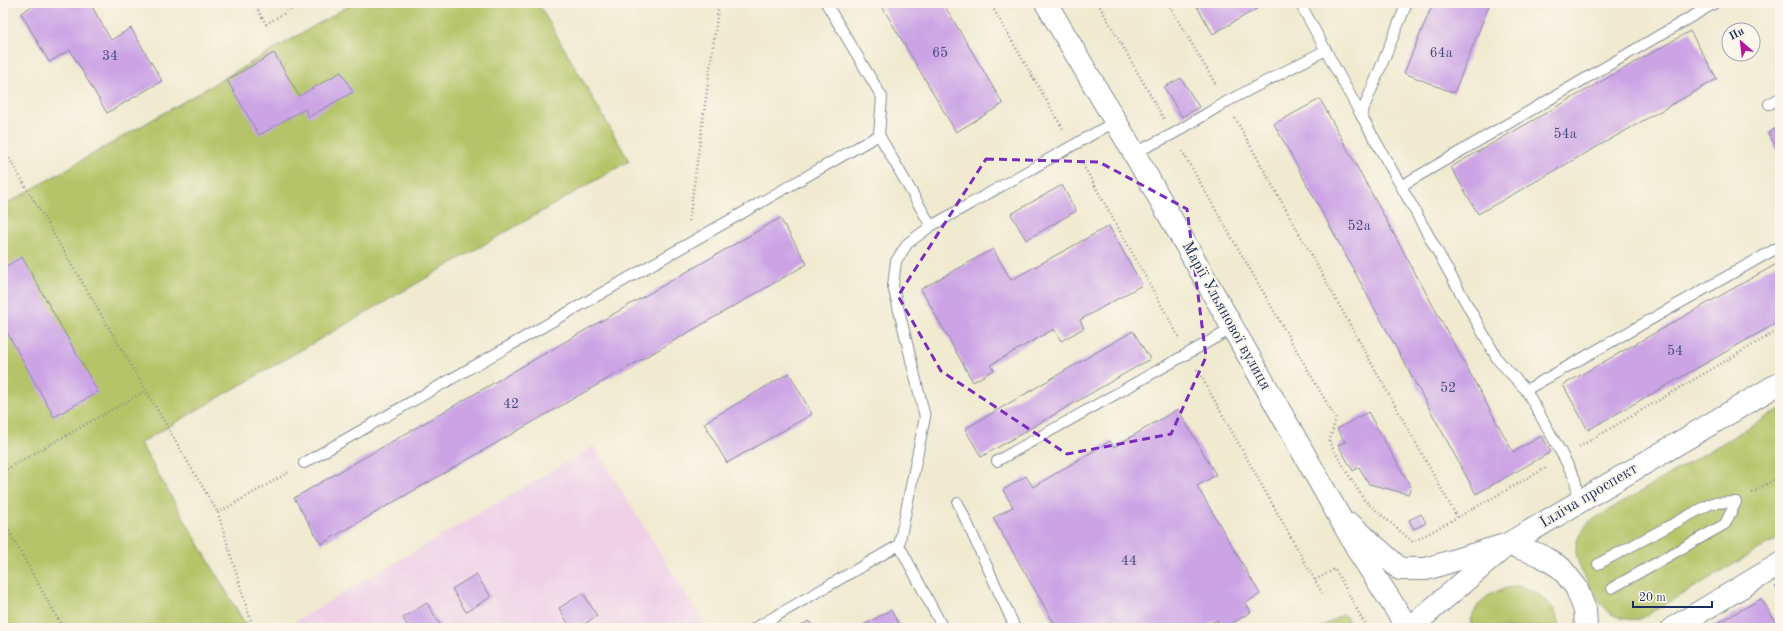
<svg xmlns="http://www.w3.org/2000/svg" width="1783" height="631" font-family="'Old Standard TT',serif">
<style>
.built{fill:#efd0e7}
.grass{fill:#b5c467;stroke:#687a62}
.building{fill:#cca4e5}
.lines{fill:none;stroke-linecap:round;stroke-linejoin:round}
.lane-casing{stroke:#868c97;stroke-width:12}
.secondary-casing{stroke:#868c97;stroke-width:24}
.path{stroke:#868c97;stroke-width:2.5;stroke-dasharray:1 3;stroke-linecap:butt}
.lane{stroke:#fff;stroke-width:10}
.secondary{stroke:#fff;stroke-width:22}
.marked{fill:none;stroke:#7b2cbf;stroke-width:3;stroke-dasharray:8 5;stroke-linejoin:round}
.labels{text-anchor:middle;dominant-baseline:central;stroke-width:4;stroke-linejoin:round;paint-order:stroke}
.number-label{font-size:14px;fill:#474c80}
.street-label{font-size:16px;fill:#1b2f5e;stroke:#fbf7ec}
</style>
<rect width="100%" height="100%" fill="#fbf7ec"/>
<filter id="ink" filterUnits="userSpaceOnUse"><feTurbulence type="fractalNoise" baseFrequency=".025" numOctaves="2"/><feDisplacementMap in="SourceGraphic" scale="8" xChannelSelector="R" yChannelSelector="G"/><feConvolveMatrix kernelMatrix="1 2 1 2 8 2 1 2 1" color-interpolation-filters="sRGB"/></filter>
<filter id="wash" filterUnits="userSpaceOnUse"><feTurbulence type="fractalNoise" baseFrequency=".012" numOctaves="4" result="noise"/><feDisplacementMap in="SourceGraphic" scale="16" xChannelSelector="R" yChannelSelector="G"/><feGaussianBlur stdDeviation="0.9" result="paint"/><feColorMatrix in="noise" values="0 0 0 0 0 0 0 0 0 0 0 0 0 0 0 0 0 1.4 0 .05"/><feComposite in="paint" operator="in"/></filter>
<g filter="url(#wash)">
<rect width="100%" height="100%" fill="#f0ead0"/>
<!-- built -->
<path class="built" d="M594,446L707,628H284Z"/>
<!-- grass -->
<path class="grass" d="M354,3H538L629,161L140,443L247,627L3,628V206Z
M1780,409V537L1640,619C1632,620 1621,619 1613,615C1599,606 1575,565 1576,549C1576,538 1582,530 1589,522Z
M1517,586C1538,591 1558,604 1559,628H1470C1473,601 1491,590 1517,586Z
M1344,614L1353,628H1319Z"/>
<g id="blocks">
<!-- building -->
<path class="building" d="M38,3H90L111,40L131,28L162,81L107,113L70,50L49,62L21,13Z
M880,3H943L1003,104L956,132Z
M1195,3H1255L1258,8L1213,34Z
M1433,3H1490L1454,93L1404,73Z
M1690,31L1717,79L1478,214L1451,167Z
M274,53L299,96L341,72L353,92L309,117L305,109L259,135L227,80Z
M1181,78L1199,107L1182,117L1164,87Z
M1320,99L1513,452L1542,436L1551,452L1476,494L1274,124Z
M1780,126V155L1768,133Z
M1062,185L1076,211L1026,240L1011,214Z
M780,218L807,264L321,544L294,498Z
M1109,226L1142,285L1080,320L1084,328L1061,341L1054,329L990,365L994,370L973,382L921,289L993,249L1011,280Z
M22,257L98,392L54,417L3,325V268Z
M1780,262V321L1588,430L1563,385Z
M1133,331L1150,359L981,457L965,429Z
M789,373L812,414L727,463L704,423Z
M1178,409L1216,475L1197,486L1260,594L1246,603L1251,612L1224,628H1221L1217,620L1202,628H1057L993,518L1013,507L1003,490L1026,476L1033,487L1110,441L1114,447Z
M1368,412L1411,487L1408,494L1369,484L1359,467L1353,471L1338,445L1345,442L1337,429Z
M1421,514L1426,523L1414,529L1409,520Z
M476,574L491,597L466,612L452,589Z
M1780,584V591L1779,592L1775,587Z
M583,593L597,616L578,628H571L559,608Z
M1761,599L1778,625L1774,628H1709Z
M427,603L441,626L438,628H409L403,618Z
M891,610L901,628H858Z
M809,621L813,628H796Z"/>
</g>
</g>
<g filter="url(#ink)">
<use href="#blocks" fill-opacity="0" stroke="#868c97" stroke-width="1"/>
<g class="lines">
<defs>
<path id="lane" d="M826,3L882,97L879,135
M1300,3L1361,115
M1769,104L1780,98
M1134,153L1173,134L1226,102L1326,50
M1401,186L1361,115L1407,3
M931,226L908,243L896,261L893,286L925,417L899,545L943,628
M1526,390L1779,247
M997,461L1233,328
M304,463L879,135L931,226L1116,121
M958,503L1013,623L1014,628
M1573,503L1577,490L1575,479L1563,456L1526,390L1498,360L1401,186L1715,3
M1598,564L1712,503L1736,502
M1612,588L1725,524L1736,502
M755,628L899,545"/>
<path id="secondary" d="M1046,3L1134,153L1361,555L1408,628
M1351,525L1400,569H1426L1508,544L1540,555L1561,568L1576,587L1585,610L1586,628
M1410,628L1508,544L1780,383
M1673,628L1780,564"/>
</defs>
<!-- lane casing -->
<use href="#lane" class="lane-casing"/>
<!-- secondary casing -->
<use href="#secondary" class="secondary-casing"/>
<!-- path -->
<path class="path" d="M254,3L266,24L302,3
M990,3L1063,129
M1098,3L1164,119
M1168,3L1216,85
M1235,118L1457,517
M3,148L218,513
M1182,151L1336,419L1329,442L1364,500L1413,542L1548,467
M1081,161L1179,337
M689,221L719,3
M1197,369L1322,593
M1579,447L1780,329
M3,461L7,469
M3,471L145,391
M1752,493L1780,476
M3,521L63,628
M1315,580L1335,569L1367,628
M253,628L218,513L289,472
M530,628L535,625L537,628"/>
<!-- lane -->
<use href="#lane" class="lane"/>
<!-- secondary -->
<use href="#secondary" class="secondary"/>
</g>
</g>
<!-- marked area -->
<path class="marked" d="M986,159L1099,162L1187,209L1206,357L1171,434L1067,454L941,371L898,296Z"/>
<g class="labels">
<!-- number labels -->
<g class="number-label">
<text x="940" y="53">65</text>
<text x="1441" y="53">64а</text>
<text x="110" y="56">34</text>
<text x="1565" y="134">54а</text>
<text x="1359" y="226">52а</text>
<text x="1675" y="351">54</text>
<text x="1448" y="388">52</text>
<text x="511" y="404">42</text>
<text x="1129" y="561">44</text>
</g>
<!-- street labels -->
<g class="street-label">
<text transform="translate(1226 316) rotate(61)">Марії Ульянової вулиця</text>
<text transform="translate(1589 496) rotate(-31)">Ілліча проспект</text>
</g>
</g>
<!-- margin -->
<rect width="1783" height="631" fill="none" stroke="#fbf7ec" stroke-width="16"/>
<!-- north arrow -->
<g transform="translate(1741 42) rotate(332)"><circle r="19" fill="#fbf7ec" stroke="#a1a7b3"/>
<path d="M0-3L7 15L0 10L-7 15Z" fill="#b5179e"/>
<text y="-6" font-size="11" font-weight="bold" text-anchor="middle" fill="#1b2f5e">Пн</text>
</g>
<!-- scale -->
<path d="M1633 601v6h79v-6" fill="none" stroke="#1b2f5e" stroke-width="2"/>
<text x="1639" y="601" font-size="12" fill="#1b2f5e" stroke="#fbf7ec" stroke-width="3" paint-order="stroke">20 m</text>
</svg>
